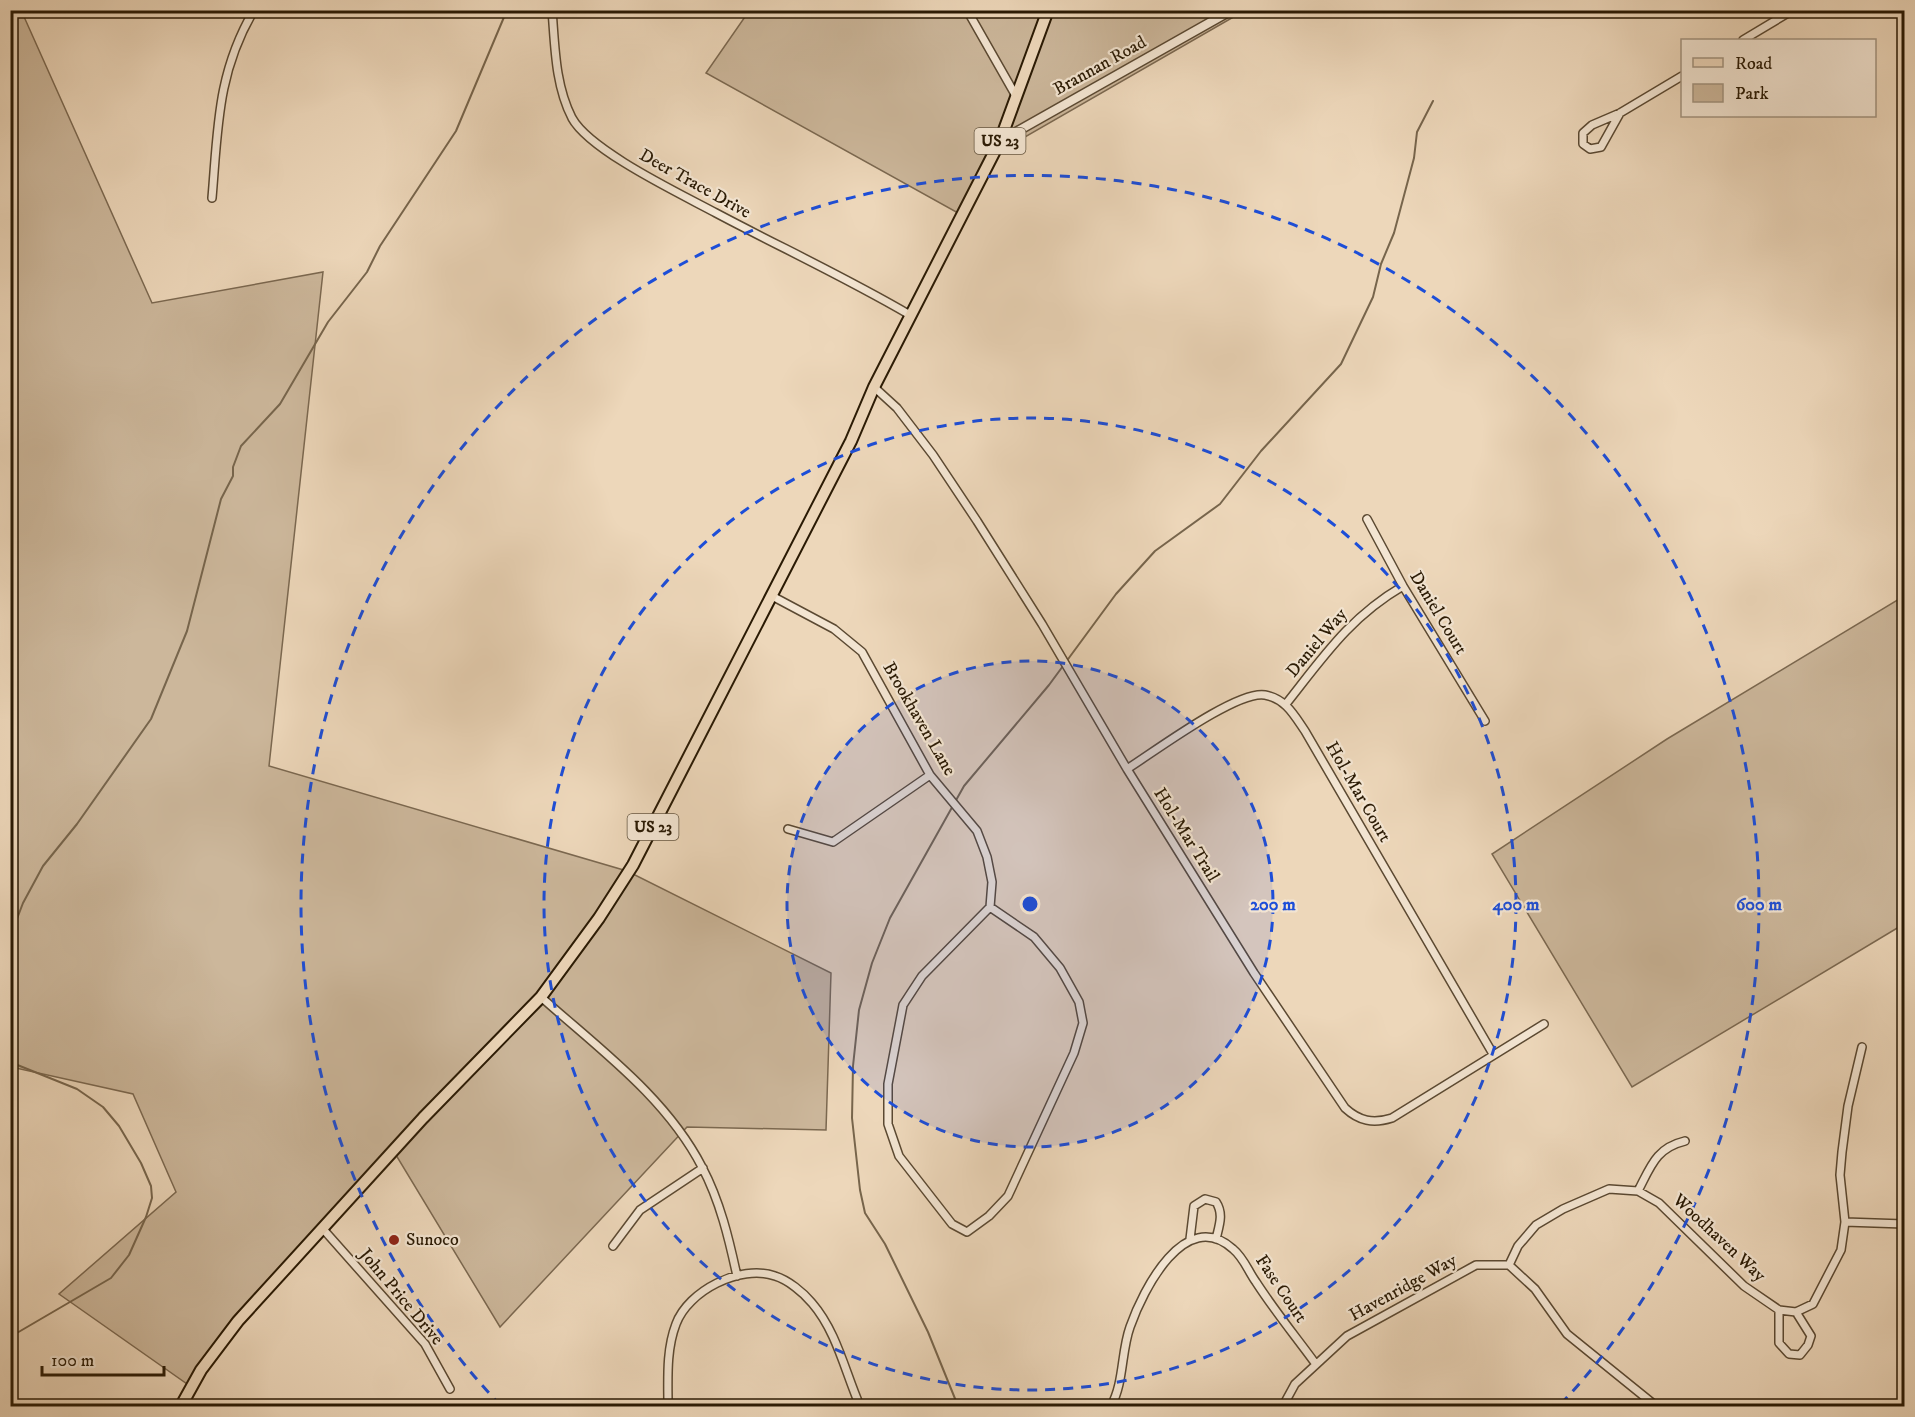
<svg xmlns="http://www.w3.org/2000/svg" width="1915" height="1417" font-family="'IM FELL DW Pica',serif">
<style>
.green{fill:#ccb79b;stroke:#7b6850;stroke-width:1.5}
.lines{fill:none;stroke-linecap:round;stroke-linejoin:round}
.stream{stroke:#77654c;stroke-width:2}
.minor-casing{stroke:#5b4932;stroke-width:10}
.tertiary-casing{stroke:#5b4932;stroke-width:11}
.primary-casing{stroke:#2a1a04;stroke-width:14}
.minor{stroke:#f3e5d2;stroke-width:7}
.tertiary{stroke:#f3e5d2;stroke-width:8}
.primary{stroke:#edd7ba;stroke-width:10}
.ring{fill:none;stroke:#1d4ed8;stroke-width:3;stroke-dasharray:10 8}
.poi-dot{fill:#8f2418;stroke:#f3e5d2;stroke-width:2}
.labels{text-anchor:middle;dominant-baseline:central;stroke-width:4.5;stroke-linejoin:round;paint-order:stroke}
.shield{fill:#f3e5d2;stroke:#665742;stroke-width:1.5}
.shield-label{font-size:16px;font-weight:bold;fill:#2a1a04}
.street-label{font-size:18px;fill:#2a1a04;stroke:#f3e5d2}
.poi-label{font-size:18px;fill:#2a1a04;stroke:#f3e5d2;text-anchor:start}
.centre{fill:#1d4ed8;stroke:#f3e5d2;stroke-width:3}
.ring-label{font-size:18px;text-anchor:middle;font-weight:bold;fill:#1d4ed8;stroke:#f3e5d2;stroke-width:4.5;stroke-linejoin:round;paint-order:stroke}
</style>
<rect width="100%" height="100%" fill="#edd7ba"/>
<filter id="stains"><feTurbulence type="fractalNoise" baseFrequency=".00333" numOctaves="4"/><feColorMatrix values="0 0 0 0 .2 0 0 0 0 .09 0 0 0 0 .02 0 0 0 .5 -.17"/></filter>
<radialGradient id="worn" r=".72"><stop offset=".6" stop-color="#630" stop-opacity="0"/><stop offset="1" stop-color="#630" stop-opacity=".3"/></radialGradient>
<!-- green -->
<path class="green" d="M21,10L152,303L323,272L269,766L627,871L831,973L826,1130L687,1127L500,1327L396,1155L288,1264L190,1386L59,1294L176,1192L133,1094L11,1067L10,11Z
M749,11H1244L992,156L958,213L706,73Z
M1904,596V924L1632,1087L1492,854L1667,739Z"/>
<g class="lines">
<!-- stream -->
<path class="stream" d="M10,937L23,903L43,866L77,824L151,719L187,631L221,499L233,476V467L241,446L280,404L328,322L367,272L380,246L456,131L507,10
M10,1062L77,1089L103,1107L119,1126L141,1163L151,1186L152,1198L146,1217L129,1255L111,1278L10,1337
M958,1406L928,1332L885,1244L865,1213L860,1190L852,1118L853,1066L859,1010L872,963L890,918L964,786L1049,685L1116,594L1155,551L1220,504L1261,451L1341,364L1373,297L1381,264L1394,233L1414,158L1417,132L1433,101"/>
<defs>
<path id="minor" d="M552,10C555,46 555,85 572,118C590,151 681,194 716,213C780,247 847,278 910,315
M967,10L1016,96
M1743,40L1793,10
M1620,113L1601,147L1590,149L1583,144V133L1592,125L1620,113L1682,76
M212,198C218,128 217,73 254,10
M874,387L897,408L933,455L977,521L1042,624L1127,769L1254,973L1345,1108C1359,1121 1373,1124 1392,1118L1544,1024
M1367,519L1403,586L1485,721
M772,596L834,629L862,652L930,775L977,831L987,857L992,882L990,907L922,976L903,1005L888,1084V1124L899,1156L952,1224L967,1232L989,1216L1008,1196L1074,1053L1083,1023L1079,1002L1060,968L1034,937L990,907
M1286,704C1324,656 1350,617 1403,586
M1127,769C1154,752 1237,690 1265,695C1286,699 1294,715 1305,731L1493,1054
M788,829L833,842L930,775
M541,997C598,1048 666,1097 702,1167C720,1201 729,1239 737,1276
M1638,1191C1651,1166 1656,1148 1685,1141
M1845,1222L1904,1224
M323,1229L425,1344L450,1389
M1190,1239L1194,1206L1205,1199L1216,1202C1224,1214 1219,1226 1216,1239
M613,1246L640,1210L703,1168
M1509,1265L1518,1246L1536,1225L1563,1209L1609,1189L1638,1191L1659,1203L1744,1286L1779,1310L1796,1312L1813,1304L1841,1250L1845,1222L1840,1175L1842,1152L1848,1106L1862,1047
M1779,1310V1343L1789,1354L1800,1355L1808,1345L1811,1336L1796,1312
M668,1406C668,1379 666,1350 676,1324C688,1291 740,1264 775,1276C788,1280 803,1292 812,1303C837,1332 845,1372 860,1406
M1111,1406C1124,1383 1121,1352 1130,1327C1143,1290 1185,1206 1233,1249C1244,1258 1248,1271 1256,1282C1274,1310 1296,1337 1315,1363
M1283,1406L1295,1384L1347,1336L1476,1265H1509L1535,1289L1567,1334L1656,1406"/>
<path id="tertiary" d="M1016,132L1232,10"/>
<path id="primary" d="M181,1406L201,1370L238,1321L423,1118L541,997L599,918L633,865L851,441L874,387L1000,141L1048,10"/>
</defs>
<!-- minor casing -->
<use href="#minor" class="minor-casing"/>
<!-- tertiary casing -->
<use href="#tertiary" class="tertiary-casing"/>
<!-- primary casing -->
<use href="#primary" class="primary-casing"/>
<!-- minor -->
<use href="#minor" class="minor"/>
<!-- tertiary -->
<use href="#tertiary" class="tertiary"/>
<!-- primary -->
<use href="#primary" class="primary"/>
</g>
<!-- distance rings -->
<circle cx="1030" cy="904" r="243" fill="#1d4ed8" fill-opacity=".12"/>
<g class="ring">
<circle cx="1030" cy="904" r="243"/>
<circle cx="1030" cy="904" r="486"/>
<path d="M501 1406A729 729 0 1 1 1559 1406"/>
</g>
<!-- markers -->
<circle class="poi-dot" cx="394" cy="1240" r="6"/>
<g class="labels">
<!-- shield labels -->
<g class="shield">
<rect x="974.5" y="128" width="51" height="26" rx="4.5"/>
<rect x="627.5" y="814" width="51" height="26" rx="4.5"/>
</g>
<g class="shield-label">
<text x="1000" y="141">US 23</text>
<text x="653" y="827">US 23</text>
</g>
<!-- street labels -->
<g class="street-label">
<text transform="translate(1100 66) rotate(-29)">Brannan Road</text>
<text transform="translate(695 184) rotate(29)">Deer Trace Drive</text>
<text transform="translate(1438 613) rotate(59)">Daniel Court</text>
<text transform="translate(1317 643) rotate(-50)">Daniel Way</text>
<text transform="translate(919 719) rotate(60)">Brookhaven Lane</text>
<text transform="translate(1358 792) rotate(60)">Hol-Mar Court</text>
<text transform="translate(1186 835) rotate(58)">Hol-Mar Trail</text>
<text transform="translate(1719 1238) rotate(43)">Woodhaven Way</text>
<text transform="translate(1403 1288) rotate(-29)">Havenridge Way</text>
<text transform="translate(1281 1289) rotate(56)">Fase Court</text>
<text transform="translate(401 1297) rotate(50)">John Price Drive</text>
</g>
<!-- poi labels -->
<g class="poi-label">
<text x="406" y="1240">Sunoco</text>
</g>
</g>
<circle cx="1030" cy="904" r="9" class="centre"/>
<g class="ring-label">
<text x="1273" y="910">200 m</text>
<text x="1516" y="910">400 m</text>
<text x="1759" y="910">600 m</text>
</g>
<!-- margin -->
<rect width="1915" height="1417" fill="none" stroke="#edd7ba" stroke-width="36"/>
<rect x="12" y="12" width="1891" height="1393" fill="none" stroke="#2a1a04" stroke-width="3"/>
<rect x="18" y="18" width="1879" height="1381" fill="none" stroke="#2a1a04" stroke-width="1.5"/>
<!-- legend -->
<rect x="1681" y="39" width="195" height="78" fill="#f3e5d2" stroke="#a39480" stroke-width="1.5"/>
<rect x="1693" y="58" width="30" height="9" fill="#edd7ba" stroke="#a39480" stroke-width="1.5"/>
<text x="1735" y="69" font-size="18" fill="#2a1a04">Road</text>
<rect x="1693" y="84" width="30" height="18" fill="#ccb79b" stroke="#a39480" stroke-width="1.5"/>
<text x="1735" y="99" font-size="18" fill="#2a1a04">Park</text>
<!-- scale -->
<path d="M42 1366v9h122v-9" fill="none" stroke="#2a1a04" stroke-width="3"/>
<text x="51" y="1366" font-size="18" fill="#2a1a04" stroke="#f3e5d2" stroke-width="4.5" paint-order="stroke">100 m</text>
<rect width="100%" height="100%" filter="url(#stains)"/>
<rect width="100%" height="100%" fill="url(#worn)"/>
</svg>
